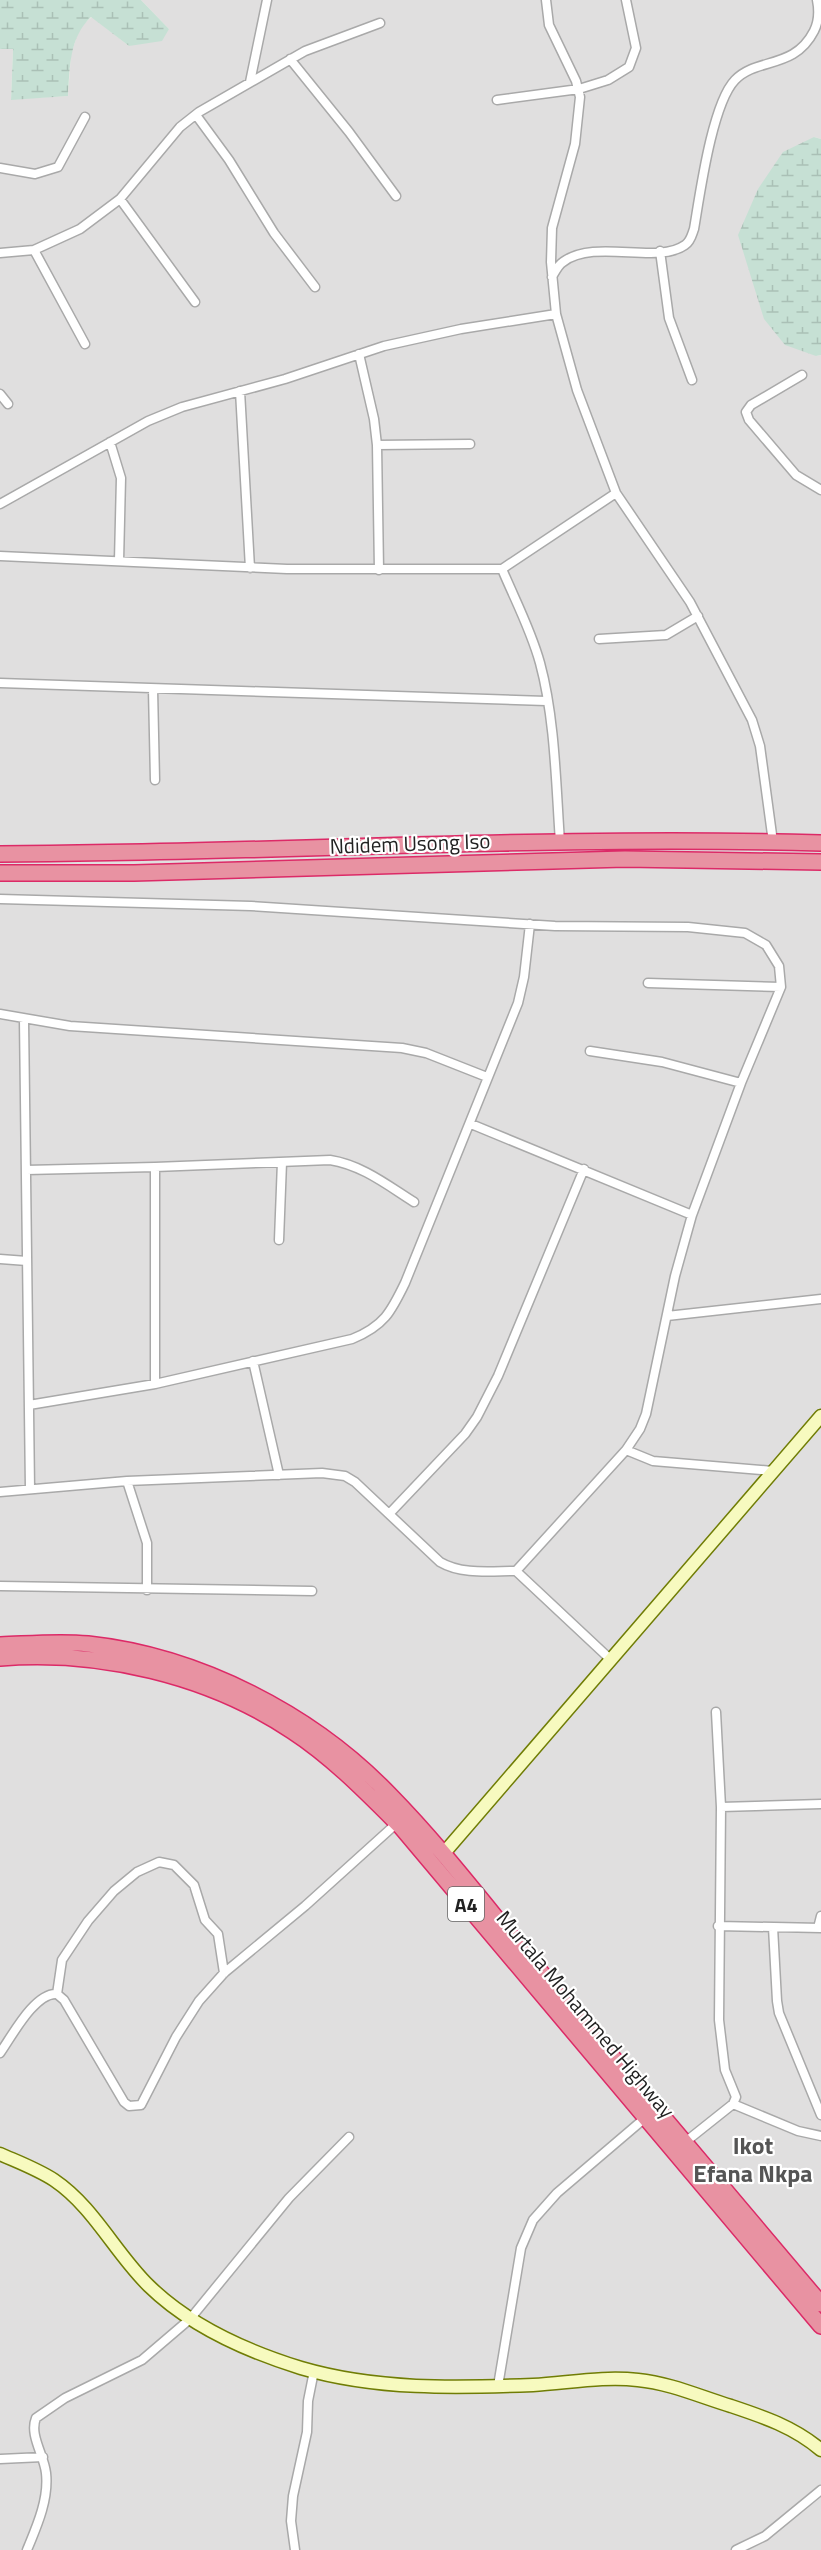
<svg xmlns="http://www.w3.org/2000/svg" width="821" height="2550" font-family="'Titillium Web',sans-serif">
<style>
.residential{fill:#e0dfdf}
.wetland{fill:url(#wetland-marsh)}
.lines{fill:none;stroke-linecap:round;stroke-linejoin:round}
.street-casing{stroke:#a9a9a9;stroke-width:11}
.secondary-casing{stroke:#707d05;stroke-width:15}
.highway-casing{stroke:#dc2a67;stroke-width:18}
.street{stroke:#fff;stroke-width:8}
.secondary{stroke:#f7fabf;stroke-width:12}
.highway{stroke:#e892a2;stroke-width:15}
.labels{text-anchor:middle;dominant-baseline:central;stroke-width:4.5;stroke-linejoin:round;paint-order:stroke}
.shield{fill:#fff;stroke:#646464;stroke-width:1.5}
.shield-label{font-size:20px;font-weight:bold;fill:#222}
.street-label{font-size:21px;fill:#222;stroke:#fff}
.quarter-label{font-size:24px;font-weight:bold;fill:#555;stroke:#fff}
</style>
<defs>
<pattern id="wetland-marsh" width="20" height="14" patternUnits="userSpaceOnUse" patternTransform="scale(1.5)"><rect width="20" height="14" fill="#c6e0d4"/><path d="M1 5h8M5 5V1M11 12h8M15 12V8" fill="none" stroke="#aac0b6"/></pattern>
</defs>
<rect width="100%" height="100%" fill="#f2efe9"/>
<!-- residential -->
<path class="residential" d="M141,0H821V139L814,137L816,356L821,355V2550H0V49H13L11,99L68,96L71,54L80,27L92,17L129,46L169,29Z"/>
<!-- wetland -->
<path class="wetland" d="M0,0H141L169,29L162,41L129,46L91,17C69,38 70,67 68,96L11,100L13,49H0Z
M814,137L821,139V355L816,356L785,345L764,319L738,235L758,189L783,152Z"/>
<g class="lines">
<defs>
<path id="street" d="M546,0L549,25L576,81L580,97L575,144L552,228L551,262L556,314L577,390L616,493L690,602L752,720L760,746L773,842
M290,59L349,132L396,196
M250,82L267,0
M497,100L579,89L608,80L629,67L636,48L626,0
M196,115L229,160L274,233L315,287
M0,168L35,174L58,167L85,117
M120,199L195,302
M34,250L85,344
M660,251L669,318L692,380
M0,253L34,250L80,229L120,199L180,127L199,112L305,51L380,23
M552,277C555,272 558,265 563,262C595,238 657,265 685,245C691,241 692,234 694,229C700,194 712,104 735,80C757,57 794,70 814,31C819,21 819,10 817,0
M359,354L374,419L377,445L379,570
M802,375L751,405L746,412L749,420L796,475L821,490
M240,391L250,568
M0,394L8,404
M110,442L121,478L119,561
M377,445L470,444
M0,504L148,421L182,407L285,379L384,346L461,329L556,314
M0,556L287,569H502L616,493
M502,569C515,600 531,630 540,663C555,718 556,785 560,842
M599,639L666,635L698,616
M0,683L546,701
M153,689L155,780
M0,899L251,906L555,926L688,927L745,933L766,945L779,966L781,987L741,1083L692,1215L675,1276L646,1414L640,1429L626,1450L516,1571
M648,983L781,987
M0,1014L70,1026L402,1048L426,1053L487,1077
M24,1020L30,1489
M590,1051L662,1062L741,1083
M471,1124L692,1215
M26,1170L155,1167L330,1160C362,1165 387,1185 414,1202
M279,1240L282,1162
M0,1259L27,1261
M667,1316L821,1299
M253,1361L279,1475
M155,1384V1167
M29,1405L155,1384L352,1339C384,1326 391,1312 405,1283L518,1003L524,977L530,924
M626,1450L653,1461L773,1471
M127,1481L147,1543V1590
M0,1492L127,1481L322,1473L345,1476L355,1482L440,1562C462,1575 491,1571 516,1571L610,1659
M390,1513L465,1434L477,1417L498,1376L584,1169
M0,1586L312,1591
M721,1807L821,1804
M718,1926L821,1928
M773,1927L777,2001L779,2013L821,2115
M818,1928L821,1916
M57,1994L62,1960L88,1921L114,1891L137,1872L159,1862L174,1865L194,1885L205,1920L218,1934L224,1973
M0,2053C12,2036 35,1992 57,1994L64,2000L124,2102L129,2106L141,2105L176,2037L199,2001L224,1973L305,1906L397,1823
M733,2104L798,2131L821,2136
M684,2143L733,2104L736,2097L725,2070L719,2020L721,1807L716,1712
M498,2386L521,2248L533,2220L557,2193L645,2118
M0,2459L43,2457
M27,2550C37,2526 49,2499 46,2473C44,2455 29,2435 36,2418L65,2398L142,2360L190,2319L289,2198L349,2137
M295,2550L291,2521L293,2496L307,2432L308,2401L314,2371
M736,2550L765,2536L821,2490"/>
<path id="secondary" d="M444,1853L821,1416
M0,2154C18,2162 37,2169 54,2180C94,2207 115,2253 149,2286C190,2326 246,2351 301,2368C376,2390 455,2388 533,2385C568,2383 603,2376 638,2380C670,2383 701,2397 731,2406C764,2417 794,2427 821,2450"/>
<path id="highway" d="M0,854C274,853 547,835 821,843
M0,873H134L625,859L821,862
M0,1645C29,1644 59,1641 88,1644C199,1656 312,1714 389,1794C447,1853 496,1920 550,1983C640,2090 730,2197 821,2304
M0,1658C99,1650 208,1675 292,1731C332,1757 367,1793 401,1827L821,2326"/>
</defs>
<!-- street casing -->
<use href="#street" class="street-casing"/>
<!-- secondary casing -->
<use href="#secondary" class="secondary-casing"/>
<!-- highway casing -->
<use href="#highway" class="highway-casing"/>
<!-- street -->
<use href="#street" class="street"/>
<!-- secondary -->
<use href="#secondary" class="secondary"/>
<!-- highway -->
<use href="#highway" class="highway"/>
</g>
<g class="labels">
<!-- shield labels -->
<rect class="shield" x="448" y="1887" width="36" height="34" rx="4.5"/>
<g class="shield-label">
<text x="466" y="1904">A4</text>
</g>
<!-- street labels -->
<g class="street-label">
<text transform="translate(410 843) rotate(-2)">Ndidem Usong Iso</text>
<text transform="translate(586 2014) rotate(50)">Murtala Mohammed Highway</text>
</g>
<!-- quarter labels -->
<g class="quarter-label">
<text x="753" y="2145">Ikot<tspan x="753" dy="28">Efana Nkpa</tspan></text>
</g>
</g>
</svg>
